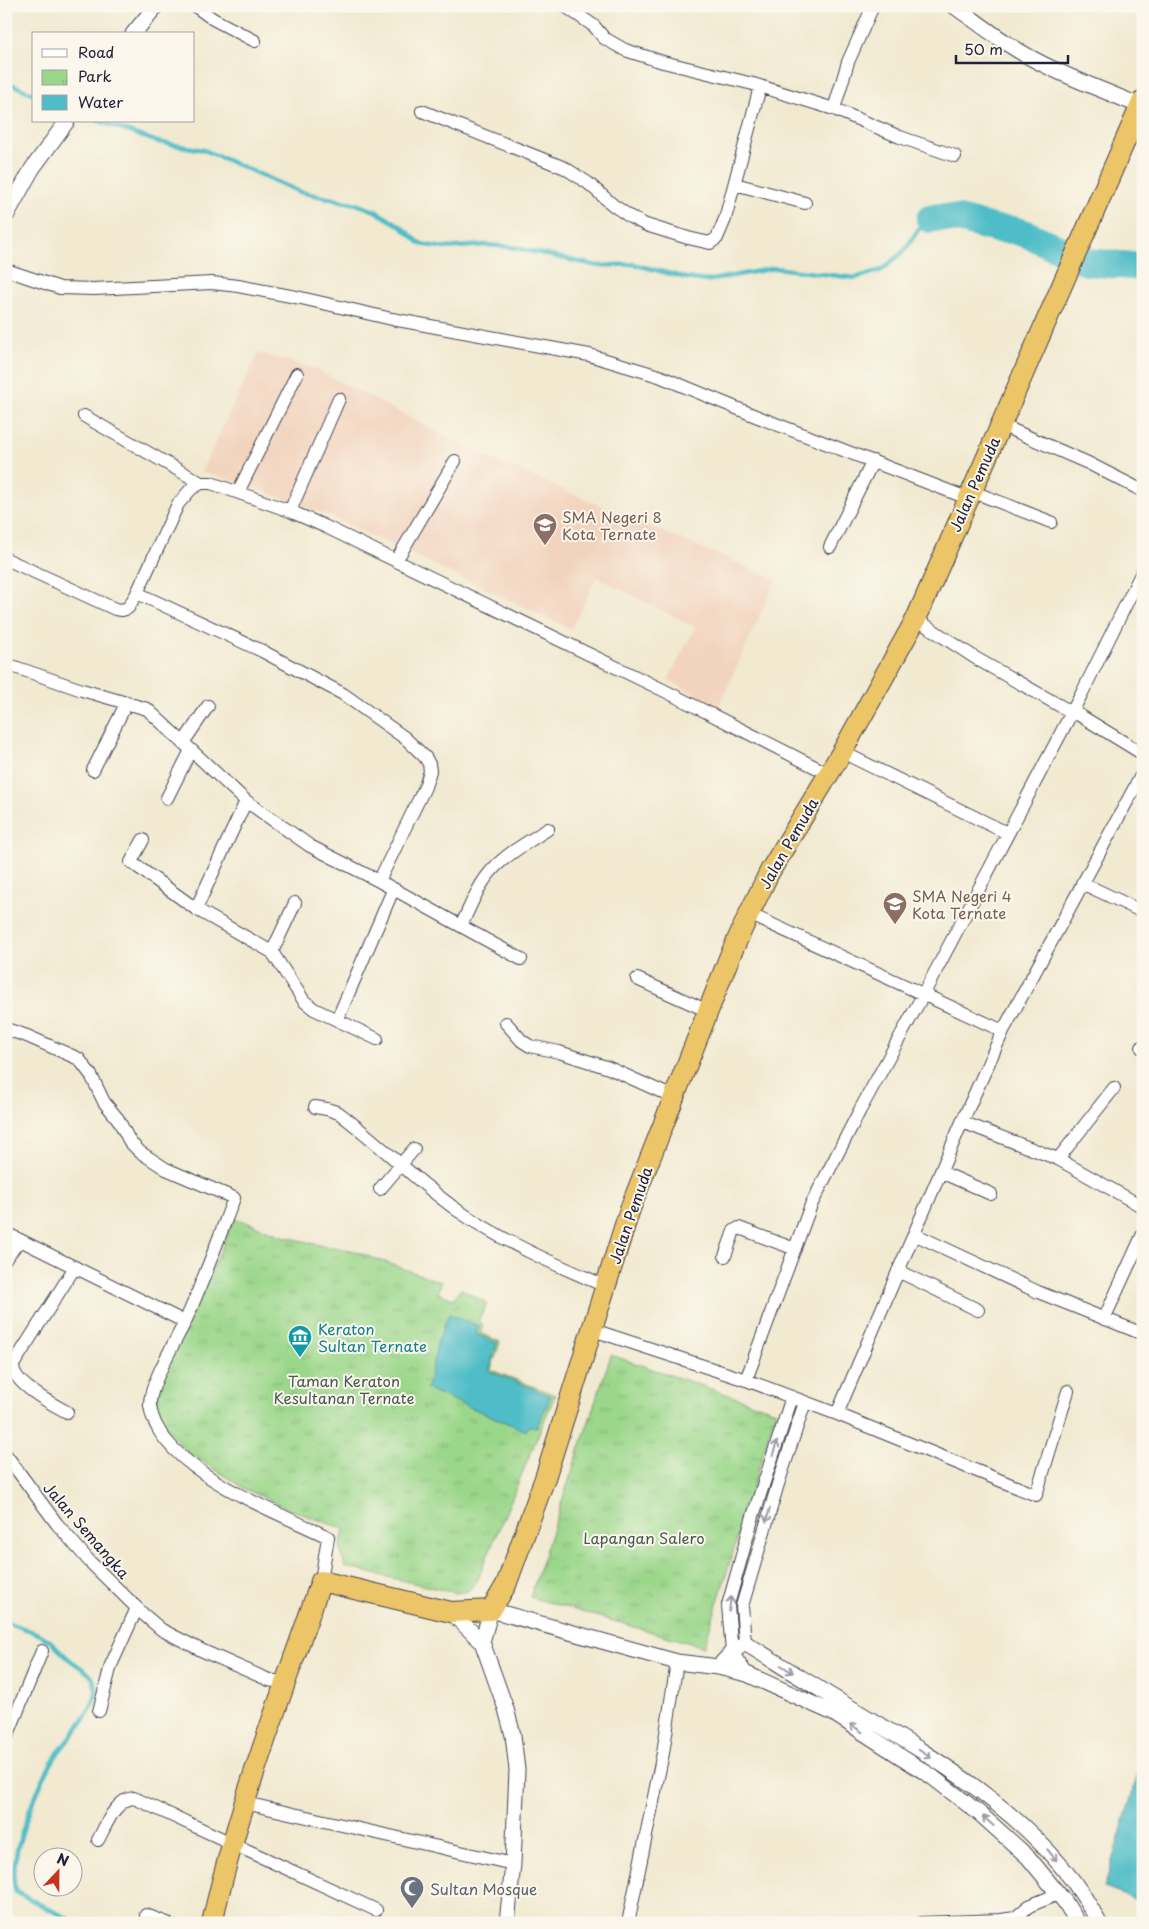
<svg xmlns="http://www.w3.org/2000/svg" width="1149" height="1929" font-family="'Playpen Sans',sans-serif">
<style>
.built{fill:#f2d4be}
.park{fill:url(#park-tufts);stroke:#5e7c63}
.water{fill:#4fbdc7;stroke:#387081}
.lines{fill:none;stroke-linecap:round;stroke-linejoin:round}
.stream{stroke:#4fbdc7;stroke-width:4.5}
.river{stroke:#4fbdc7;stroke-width:28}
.minor-casing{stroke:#414051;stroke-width:14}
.tertiary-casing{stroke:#414051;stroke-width:17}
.trunk-casing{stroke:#414051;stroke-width:22}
.minor{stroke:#fff;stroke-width:12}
.tertiary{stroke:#fff;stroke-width:15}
.trunk{stroke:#edc569;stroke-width:20}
.oneway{stroke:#9c9ca7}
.labels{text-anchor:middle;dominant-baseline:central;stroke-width:4;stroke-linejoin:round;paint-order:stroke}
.street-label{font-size:15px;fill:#22223b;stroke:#fbf7ec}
.education-label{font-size:15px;fill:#785e54;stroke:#fbf7ec;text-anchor:start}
.culture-label{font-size:15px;fill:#0d838f;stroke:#fbf7ec;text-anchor:start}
.park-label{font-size:15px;fill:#465853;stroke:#fbf7ec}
.worship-label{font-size:15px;fill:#5b616d;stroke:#fbf7ec;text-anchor:start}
</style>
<defs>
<pattern id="park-tufts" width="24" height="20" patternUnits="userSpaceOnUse" patternTransform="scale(1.25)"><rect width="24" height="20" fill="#9bd78b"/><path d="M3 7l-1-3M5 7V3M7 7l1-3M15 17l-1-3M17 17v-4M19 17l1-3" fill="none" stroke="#85b879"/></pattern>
</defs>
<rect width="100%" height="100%" fill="#fbf7ec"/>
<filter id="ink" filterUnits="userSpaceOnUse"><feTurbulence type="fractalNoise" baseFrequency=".02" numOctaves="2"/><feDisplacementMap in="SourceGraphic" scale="10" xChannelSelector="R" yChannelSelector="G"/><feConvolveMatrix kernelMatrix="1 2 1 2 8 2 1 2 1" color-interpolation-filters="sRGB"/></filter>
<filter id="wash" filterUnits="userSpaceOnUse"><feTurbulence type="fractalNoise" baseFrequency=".0096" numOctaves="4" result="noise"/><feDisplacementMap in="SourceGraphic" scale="20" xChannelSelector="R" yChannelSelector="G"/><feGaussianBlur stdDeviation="1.12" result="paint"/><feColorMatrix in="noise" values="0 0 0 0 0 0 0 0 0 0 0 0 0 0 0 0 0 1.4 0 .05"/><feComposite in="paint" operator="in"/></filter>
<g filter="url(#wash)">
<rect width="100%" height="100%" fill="#f1e9d0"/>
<!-- built -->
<path class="built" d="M259,353L315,369L483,455L601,506L776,579L719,706L668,680L695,627L597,577L571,629L327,515L245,484L201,472Z"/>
<!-- park -->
<path class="park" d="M235,1218L283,1236L319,1245L351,1250L441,1282L438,1293L453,1299L461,1289L487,1303L478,1322L483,1325L480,1333L500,1342L491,1370L555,1395L477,1581L468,1591L456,1593L345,1567L340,1548L344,1529L294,1511L245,1489L185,1450L158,1417L156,1402L166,1372Z
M611,1355L776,1411L704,1647L530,1597Z"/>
<!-- water -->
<path class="water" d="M449,1314L479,1326L476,1334L497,1343L489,1371L551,1396L537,1427L529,1426L526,1431L427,1389L438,1341Z
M1143,1757V1902L1104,1888Z"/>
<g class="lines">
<!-- stream -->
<path class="stream" d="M6,82L34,94
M98,121L158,142L204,150L300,192L356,204L375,211L399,225L421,244L444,248L486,245L511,247L598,266L633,264L686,278L706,281L775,268L855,278L882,270L905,250L918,230L930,219
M6,1622C18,1627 31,1630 42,1636C53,1641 59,1651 68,1658C75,1665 86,1669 92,1677C93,1679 95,1685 96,1688C98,1707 69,1738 58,1753C39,1781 5,1860 16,1892L69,1919L70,1923"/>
<!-- river -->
<path class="river" d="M930,219L939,217L959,219L996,229L1013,230L1027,234L1087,262L1143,267"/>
</g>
</g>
<g filter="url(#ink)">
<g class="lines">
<defs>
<path id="minor" d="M195,6L213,19L255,41
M565,6L594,26L604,38L625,50L663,62L753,84L834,109L900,137L955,156
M834,109L848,62L873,6
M422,111L565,168L588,183L613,205L632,218L646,225L688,238L710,243L717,238L725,219L760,87
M735,184L805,203
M6,270L60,288L94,289L212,283L238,286L301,298L392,319L589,355L659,376L758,417L967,498
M84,416L201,483
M1001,425L1088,463L1143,491
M971,491L1051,522
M238,492L297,374
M290,511L339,399
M830,547L873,461
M6,559L115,609L122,610L128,608L137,593L178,504L191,489L201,483H211L290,511L324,526L665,691L829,774
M396,561L455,461
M137,593L262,651L343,694L405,738L425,757L429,764L430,771L425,787L379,881
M916,619L977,659L1071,712
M6,664L82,690L147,709L246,801L310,846L379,881L521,959
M1071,710L1143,754
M183,743L208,706
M842,752L1007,833
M93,770L127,702
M167,798L191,750
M246,801L196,909L272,952L304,1001L314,1009L337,1020L393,890
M143,840L131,862L196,909
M1082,883L1143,912
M749,914L1003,1031
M461,926C470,907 479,883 494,868C509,852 530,841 548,829
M272,952L295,903
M637,979L708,1011
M337,1020L377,1039
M506,1023L522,1041L530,1046L559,1052L609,1068L673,1097
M6,1029L27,1036L79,1059L91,1075L104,1102L118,1119L130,1142L140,1152L166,1169L234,1198C218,1240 203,1282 185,1322C176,1340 148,1387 150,1406C158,1469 278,1512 328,1537L321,1581
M1142,1048L1143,1046
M315,1107L327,1109L339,1113C380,1144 416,1181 457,1210C504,1242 554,1264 605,1286
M962,1122L1058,1159L1114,1088
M1058,1159L1143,1207
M941,1172L991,1194
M380,1189L414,1149
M6,1233L185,1322
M914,1234L1038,1292L1143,1334
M725,1256L734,1231L739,1228L795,1249
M6,1258L20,1240
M898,1271L978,1310
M1104,1319L1143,1234
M593,1330L746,1380L837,1414L1036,1495L1068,1391
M746,1380L811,1205L860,1110L923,995L1082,693L1143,570
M67,1412C52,1404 12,1383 13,1365L75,1267
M837,1414L962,1122L1003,1031L1143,772
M6,1455L57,1524L90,1562L143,1614L162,1630L203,1651L269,1680L285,1683
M745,1643L742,1606L778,1484L805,1402
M747,1674L732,1652L728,1605L753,1516L792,1397
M99,1711L111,1665L137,1608
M6,1739L42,1651
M245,1803L513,1864
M98,1840C106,1826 115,1799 134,1798L376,1910
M146,1915L167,1923
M628,1923L663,1753L677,1662
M922,1923L1001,1920L1015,1918L1029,1906L1058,1894"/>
<path id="tertiary" d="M954,6C973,19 992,34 1011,46C1051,72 1097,87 1140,106
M133,34L156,6
M6,216L32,169L67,121
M451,1612L482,1642
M718,1667L732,1652L745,1643C779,1664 812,1685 846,1705C937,1759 1050,1824 1099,1923
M507,1923L513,1864L517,1770L513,1735L506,1709L482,1642L491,1610L677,1662L718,1667L747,1674L833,1713L931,1776L979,1813L1028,1857L1065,1902L1078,1923"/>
<path id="trunk" d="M212,1923C238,1806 282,1694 321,1581L451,1612L491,1610L506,1585L545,1478L630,1209L729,958L749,914L770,871L842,752L916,619L1143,100"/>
</defs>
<!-- minor casing -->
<use href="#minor" class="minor-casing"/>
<!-- tertiary casing -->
<use href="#tertiary" class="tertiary-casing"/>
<!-- trunk casing -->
<use href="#trunk" class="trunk-casing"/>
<!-- minor -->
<use href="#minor" class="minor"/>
<!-- tertiary -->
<use href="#tertiary" class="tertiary"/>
<!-- trunk -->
<use href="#trunk" class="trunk"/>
</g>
<!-- one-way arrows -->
<defs><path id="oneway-shaft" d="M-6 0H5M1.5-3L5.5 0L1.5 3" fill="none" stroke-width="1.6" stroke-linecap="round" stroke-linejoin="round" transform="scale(1.25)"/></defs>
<g class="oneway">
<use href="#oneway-shaft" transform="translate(775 1448) rotate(-72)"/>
<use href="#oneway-shaft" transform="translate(768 1515) rotate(106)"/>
<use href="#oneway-shaft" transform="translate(730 1604) rotate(-83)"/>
<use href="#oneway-shaft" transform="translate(787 1669) rotate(32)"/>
<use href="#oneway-shaft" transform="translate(856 1728) rotate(-147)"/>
<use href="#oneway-shaft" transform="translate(925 1754) rotate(33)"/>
<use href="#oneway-shaft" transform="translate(988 1821) rotate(-138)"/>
<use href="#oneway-shaft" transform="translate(1052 1855) rotate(50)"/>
</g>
</g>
<!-- icons -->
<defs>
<symbol id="school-pin" viewBox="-11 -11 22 30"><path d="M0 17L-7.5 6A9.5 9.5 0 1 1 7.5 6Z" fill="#8d6e63" stroke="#fbf7ec"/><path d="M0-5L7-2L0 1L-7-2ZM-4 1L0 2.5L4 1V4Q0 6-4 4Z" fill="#fff"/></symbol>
<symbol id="museum-pin" viewBox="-11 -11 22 30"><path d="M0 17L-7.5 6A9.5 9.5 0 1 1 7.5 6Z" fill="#0f9aa8" stroke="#fbf7ec"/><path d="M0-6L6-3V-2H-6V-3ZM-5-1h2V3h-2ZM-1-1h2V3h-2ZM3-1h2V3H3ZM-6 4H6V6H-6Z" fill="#fff"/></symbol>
<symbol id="mosque-pin" viewBox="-11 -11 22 30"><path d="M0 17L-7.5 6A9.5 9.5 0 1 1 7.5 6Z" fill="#6b7280" stroke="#fbf7ec"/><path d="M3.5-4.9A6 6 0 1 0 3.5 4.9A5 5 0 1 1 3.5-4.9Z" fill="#fff"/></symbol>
</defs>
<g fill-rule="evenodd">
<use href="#school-pin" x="531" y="511" width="28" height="38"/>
<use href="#school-pin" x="881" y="890" width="28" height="38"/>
<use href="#museum-pin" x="286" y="1323" width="28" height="38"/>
<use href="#mosque-pin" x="398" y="1874" width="28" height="38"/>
</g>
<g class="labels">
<!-- street labels -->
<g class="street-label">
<text transform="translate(974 484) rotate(-66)">Jalan Pemuda</text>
<text transform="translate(788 843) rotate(-60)">Jalan Pemuda</text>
<text transform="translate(630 1215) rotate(-71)">Jalan Pemuda</text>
<text transform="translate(87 1530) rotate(49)">Jalan Semangka</text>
</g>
<!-- education labels -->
<g class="education-label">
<text x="562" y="516">SMA Negeri 8<tspan x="562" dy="17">Kota Ternate</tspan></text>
<text x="912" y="895">SMA Negeri 4<tspan x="912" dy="17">Kota Ternate</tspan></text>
</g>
<!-- culture labels -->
<g class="culture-label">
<text x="318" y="1328">Keraton<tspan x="318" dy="17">Sultan Ternate</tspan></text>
</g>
<!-- park labels -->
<g class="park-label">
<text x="344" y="1380">Taman Keraton<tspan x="344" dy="17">Kesultanan Ternate</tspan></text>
<text x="644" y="1537">Lapangan Salero</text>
</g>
<!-- worship labels -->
<g class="worship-label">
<text x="430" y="1888">Sultan Mosque</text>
</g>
</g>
<!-- margin -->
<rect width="1149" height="1929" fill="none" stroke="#fbf7ec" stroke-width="25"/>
<!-- legend -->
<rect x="32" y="32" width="162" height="90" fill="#fbf7ec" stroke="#a4a2a5"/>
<rect x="42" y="49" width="25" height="8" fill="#ffffff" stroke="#a4a2a5"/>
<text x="78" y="58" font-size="15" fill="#22223b">Road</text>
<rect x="42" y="70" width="25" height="15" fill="url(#park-tufts)" stroke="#a4a2a5"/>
<text x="78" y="82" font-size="15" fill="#22223b">Park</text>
<rect x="42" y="95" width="25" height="15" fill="#4fbdc7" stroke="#a4a2a5"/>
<text x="78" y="108" font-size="15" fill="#22223b">Water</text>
<!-- north arrow -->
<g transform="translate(58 1872) rotate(22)"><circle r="24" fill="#fbf7ec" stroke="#a4a2a5"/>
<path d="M0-4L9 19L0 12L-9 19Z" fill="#c8321e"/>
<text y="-8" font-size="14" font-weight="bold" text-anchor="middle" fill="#22223b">N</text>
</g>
<!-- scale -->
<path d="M956 55v8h112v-8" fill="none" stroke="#22223b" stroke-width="2.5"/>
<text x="964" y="55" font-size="15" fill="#22223b" stroke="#fbf7ec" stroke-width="4" paint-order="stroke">50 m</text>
</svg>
